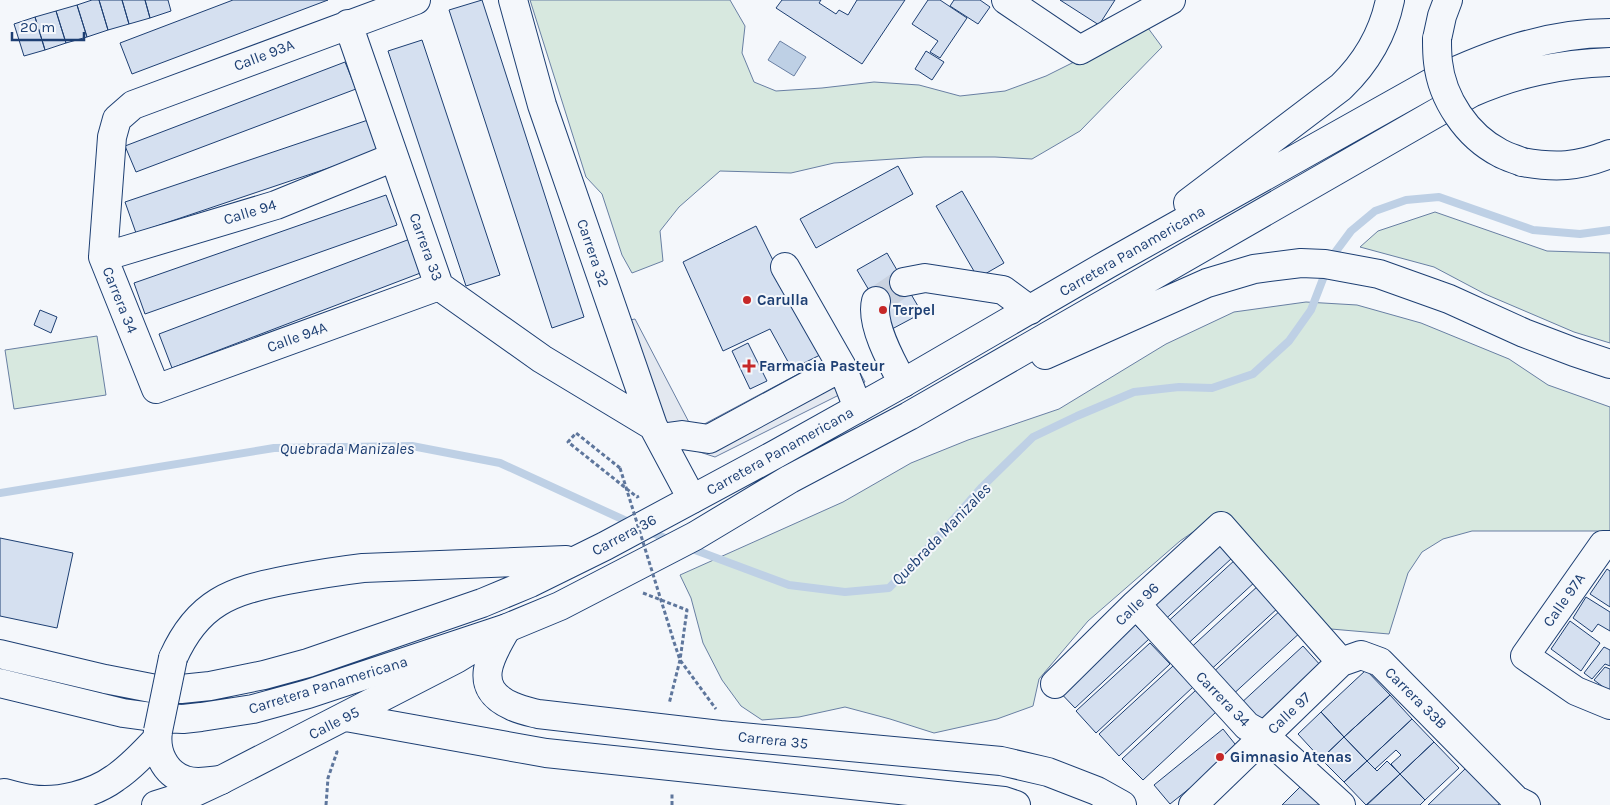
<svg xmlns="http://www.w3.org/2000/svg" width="1610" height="805" font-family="Karla,sans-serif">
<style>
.green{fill:#d7e8df;stroke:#687fa3}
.parking{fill:#e3e8f0;stroke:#687fa3}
.water{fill:#bed0e5;stroke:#687fa3}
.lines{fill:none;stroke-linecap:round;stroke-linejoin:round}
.stream{stroke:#bed0e5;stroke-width:8}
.building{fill:#d5e0f0;stroke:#1d3f73}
.minor-tunnel{stroke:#c9d2e0;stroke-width:28;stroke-dasharray:28 14;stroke-linecap:butt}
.minor-casing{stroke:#1d3f73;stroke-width:30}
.major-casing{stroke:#1d3f73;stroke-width:30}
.highway-casing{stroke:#1d3f73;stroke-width:30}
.path{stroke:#5e769c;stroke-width:3;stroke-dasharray:4 2.5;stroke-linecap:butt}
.minor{stroke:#f4f7fb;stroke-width:28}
.major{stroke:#f4f7fb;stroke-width:28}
.highway{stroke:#f4f7fb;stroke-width:28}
.major-bridge-casing{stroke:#1d3f73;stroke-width:30;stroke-linecap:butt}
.highway-bridge-casing{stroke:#1d3f73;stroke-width:30;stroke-linecap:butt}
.path-bridge{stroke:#5e769c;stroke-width:3;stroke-dasharray:4 2.5;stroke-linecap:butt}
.major-bridge{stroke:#f4f7fb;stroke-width:28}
.highway-bridge{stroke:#f4f7fb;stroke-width:28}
.poi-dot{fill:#c62828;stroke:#f4f7fb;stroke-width:2}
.labels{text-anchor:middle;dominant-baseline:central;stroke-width:4;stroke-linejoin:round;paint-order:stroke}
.street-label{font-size:15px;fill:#1d3f73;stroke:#f4f7fb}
.poi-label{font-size:15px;font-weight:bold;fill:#1d3f73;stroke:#f4f7fb;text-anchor:start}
.water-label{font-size:16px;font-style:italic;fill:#1d3f73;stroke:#f4f7fb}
</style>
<rect width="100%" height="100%" fill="#f4f7fb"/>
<!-- green -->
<path class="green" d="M530,0H730L745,26L742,53L754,82L776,91L822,88L874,82L919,85L960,96L1005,91L1046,76L1108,45L1148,28L1162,47L1080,131L1032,159L995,157H924L834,163L791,173L720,171L679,207L660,231L663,261L632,273L622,255L602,194L586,177Z
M1435,212L1547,251L1610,253V343L1574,332L1485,294L1434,267L1360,247L1378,231Z
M1306,302L1357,305L1421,323L1509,359L1548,385L1610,407V531H1472L1443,539L1422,552L1408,573L1389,634L1331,629L1222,512L1180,541L1088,621L1039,679L1033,706L997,719L934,733L890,719L845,707L799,717L762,720L741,706L722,680L703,643L691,598L680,575L843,502L911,463L968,440L1059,409L1166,344L1234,312Z
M97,336L106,395L14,409L5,350Z"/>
<!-- parking -->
<path class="parking" d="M635,319L693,430L847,348L865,382L715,457L672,443L620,322Z"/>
<!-- water -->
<path class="water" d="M780,41L806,57L794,76L768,60Z"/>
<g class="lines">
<!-- stream -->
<path class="stream" d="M0,493L274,448L412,446L500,463L633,524
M648,531L672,541
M687,547L789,585L845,592L889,588L930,546L982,487L1033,437L1077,416L1134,392L1179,387L1212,388L1253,374L1289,341L1311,310L1331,258L1351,231L1375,211L1406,200L1439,197L1533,230L1580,234L1610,230"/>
</g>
<!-- building -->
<path class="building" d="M92,0H99L108,30L87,37L77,5Z
M99,0H122L129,24L108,30Z
M122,0H145L150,18L129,24Z
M145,0H168L171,11L150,18Z
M233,0H328L132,74L120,43Z
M482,0L584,317L552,328L449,10Z
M782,0H821L819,3L836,14L839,10L848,15L857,0H905L862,64L776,8Z
M928,0H940L967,18L940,58L930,52L938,41L912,24Z
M954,0H980L990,7L978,24L950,6Z
M1060,0H1115L1099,25Z
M77,5L87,37L66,43L56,11Z
M56,11L66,43L45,50L35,17Z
M35,17L45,50L24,56L14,24Z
M422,40L500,275L466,286L388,51Z
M926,51L944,62L932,80L915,69Z
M345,62L356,89L136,172L125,146Z
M368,120L379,151L136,233L125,202Z
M898,166L913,194L816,248L800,219Z
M962,191L1004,263L978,278L936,206Z
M386,195L397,225L145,314L134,283Z
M756,226L820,355L792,369L770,329L723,351L683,262Z
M410,239L423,272L172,368L159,334Z
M887,253L922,313L892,329L857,270Z
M40,310L57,317L51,333L34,325Z
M748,343L767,381L750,389L732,351Z
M1212,536L1232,558L1158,626L1138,605Z
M0,538L73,553L57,628L0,616Z
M1236,559L1256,581L1182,649L1162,627Z
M1607,569L1610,571V607L1590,594Z
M1259,585L1279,607L1205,675L1185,653Z
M1586,597L1610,612V631L1598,624L1592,632L1573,618Z
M1283,608L1303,630L1229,698L1209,676Z
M1128,618L1149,639L1075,708L1054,686Z
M1570,621L1600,643L1581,671L1551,649Z
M1150,643L1170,664L1096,733L1076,711Z
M1303,646L1322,667L1258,726L1239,705Z
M1604,647L1610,650V666L1605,664L1592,679L1584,673Z
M1173,666L1193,687L1119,756L1099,734Z
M1605,667L1610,669V692L1594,680Z
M1366,670L1390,695L1344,737L1321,712Z
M1196,690L1216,712L1143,780L1122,759Z
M1390,695L1412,719L1367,761L1344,737Z
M1321,712L1344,737L1321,759L1298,734Z
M1412,719L1434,742L1400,774L1391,764L1401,755L1396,750L1375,769L1367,761Z
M1223,729L1239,749L1170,804L1154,785Z
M1344,737L1367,761L1344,782L1321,759Z
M1434,742L1459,768L1425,800L1400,774Z
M1367,761L1377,771L1387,761L1400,774L1366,805L1344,782Z
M1467,767L1502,802L1498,805H1428Z
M1400,774L1425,800L1420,805H1367Z
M1301,786L1320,805H1282Z"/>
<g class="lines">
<!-- minor-tunnel -->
<path class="minor-tunnel" d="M876,301L904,282"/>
<defs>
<path id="minor" d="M416,0L133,105L117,119L112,137L103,257L156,389L439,286
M513,0L542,105L653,426L692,499
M1006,0L1080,50L1171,0
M348,24L439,286L542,359L653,426
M103,257L276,205L394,157
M785,267L842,367
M904,282L925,278L1003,290L1030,310
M876,301C870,324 892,363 903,383
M660,438L682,435L709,439L842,367L858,408
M1610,545H1603L1525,656L1576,691L1610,705
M1136,604L1247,726L1265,736L1341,805
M507,628C490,656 471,688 512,706C520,710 530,712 538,714L720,735L1001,761L1048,772L1097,791L1122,805
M1055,684L1136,604L1221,526L1341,662L1361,655L1380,662L1516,800L1526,805
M346,717L546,753L1004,801L1016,805
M156,805L191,794L221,780L456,659L487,640
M1193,805L1341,662"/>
<path id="major" d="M1437,39L1442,16L1448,0
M1522,162C1555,168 1578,167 1610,154"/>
<path id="highway" d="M1188,203L1341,87C1366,63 1383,34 1390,0
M1045,355L1207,283L1254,269L1301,263L1325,264L1379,274L1449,299L1524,333L1574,352L1610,364
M0,654L105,679L156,689H181L210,686L264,675L308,663L482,603L530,583L605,546L776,454L903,383L1108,264L1436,80C1491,54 1548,33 1610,33
M173,658C198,602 231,591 287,580C313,575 338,571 363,568L566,560
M0,683L123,713L160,718L183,719L201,717L253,709L308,694L507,628L560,606L695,536L790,479L909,416L1471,93C1517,73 1559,64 1610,62
M158,731C155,751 164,773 185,780C196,784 210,781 221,780
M4,793C13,795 22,798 31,799C58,803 93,794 115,778C131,767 144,753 157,739"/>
</defs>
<!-- minor casing -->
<use href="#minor" class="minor-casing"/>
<!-- major casing -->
<use href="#major" class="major-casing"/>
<!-- highway casing -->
<use href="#highway" class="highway-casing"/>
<!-- path -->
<path class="path" d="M620,468L576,433L568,442L637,497L639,496
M643,593L687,610L680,660L669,704
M674,642L680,660L716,709
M326,805L328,778L337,752L336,749
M672,805V792"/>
<!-- minor -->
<use href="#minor" class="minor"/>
<!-- major -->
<use href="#major" class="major"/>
<!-- highway -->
<use href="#highway" class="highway"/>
<defs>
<path id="major-bridge" d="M1437,39C1437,46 1437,54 1438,62C1442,99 1467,136 1500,153C1507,157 1515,159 1522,162"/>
<path id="highway-bridge" d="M158,731L173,658"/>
</defs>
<!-- major-bridge casing -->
<use href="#major-bridge" class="major-bridge-casing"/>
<!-- highway-bridge casing -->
<use href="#highway-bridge" class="highway-bridge-casing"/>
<!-- path-bridge -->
<path class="path-bridge" d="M620,468L674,642"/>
<!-- major-bridge -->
<use href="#major-bridge" class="major-bridge"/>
<!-- highway-bridge -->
<use href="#highway-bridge" class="highway-bridge"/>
</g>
<!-- markers -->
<g class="poi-dot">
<circle cx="747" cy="300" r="5"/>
<circle cx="883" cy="310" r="5"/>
<path d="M746.5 358.5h5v5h5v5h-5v5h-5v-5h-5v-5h5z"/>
<circle cx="1220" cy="757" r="5"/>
</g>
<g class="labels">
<!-- street labels -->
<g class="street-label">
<text transform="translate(264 55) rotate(-21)">Calle 93A</text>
<text transform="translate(250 212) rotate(-17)">Calle 94</text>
<text transform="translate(426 247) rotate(70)">Carrera 33</text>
<text transform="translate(1132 251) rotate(-30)">Carretera Panamericana</text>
<text transform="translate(593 253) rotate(71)">Carrera 32</text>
<text transform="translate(120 300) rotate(68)">Carrera 34</text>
<text transform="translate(297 337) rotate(-20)">Calle 94A</text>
<text transform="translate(780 451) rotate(-29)">Carretera Panamericana</text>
<text transform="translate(624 535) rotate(-28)">Carrera 36</text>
<text transform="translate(1564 600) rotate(-55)">Calle 97A</text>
<text transform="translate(1137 604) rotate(-44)">Calle 96</text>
<text transform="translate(328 685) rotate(-17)">Carretera Panamericana</text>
<text transform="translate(1416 698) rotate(45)">Carrera 33B</text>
<text transform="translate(1223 699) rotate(46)">Carrera 34</text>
<text transform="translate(1289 713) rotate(-44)">Calle 97</text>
<text transform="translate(334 723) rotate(-27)">Calle 95</text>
<text transform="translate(773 740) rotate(6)">Carrera 35</text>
</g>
<!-- poi labels -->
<g class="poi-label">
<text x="757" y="300">Carulla</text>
<text x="893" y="310">Terpel</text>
<text x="759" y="366">Farmacia Pasteur</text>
<text x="1230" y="757">Gimnasio Atenas</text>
</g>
<!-- water labels -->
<g class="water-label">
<text x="347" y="448">Quebrada Manizales</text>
<text transform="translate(941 534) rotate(-46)">Quebrada Manizales</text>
</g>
</g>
<!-- scale -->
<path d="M12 32v8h72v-8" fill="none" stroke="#1d3f73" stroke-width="2.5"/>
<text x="20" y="32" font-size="15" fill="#1d3f73" stroke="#f4f7fb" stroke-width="4" paint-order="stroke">20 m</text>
</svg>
